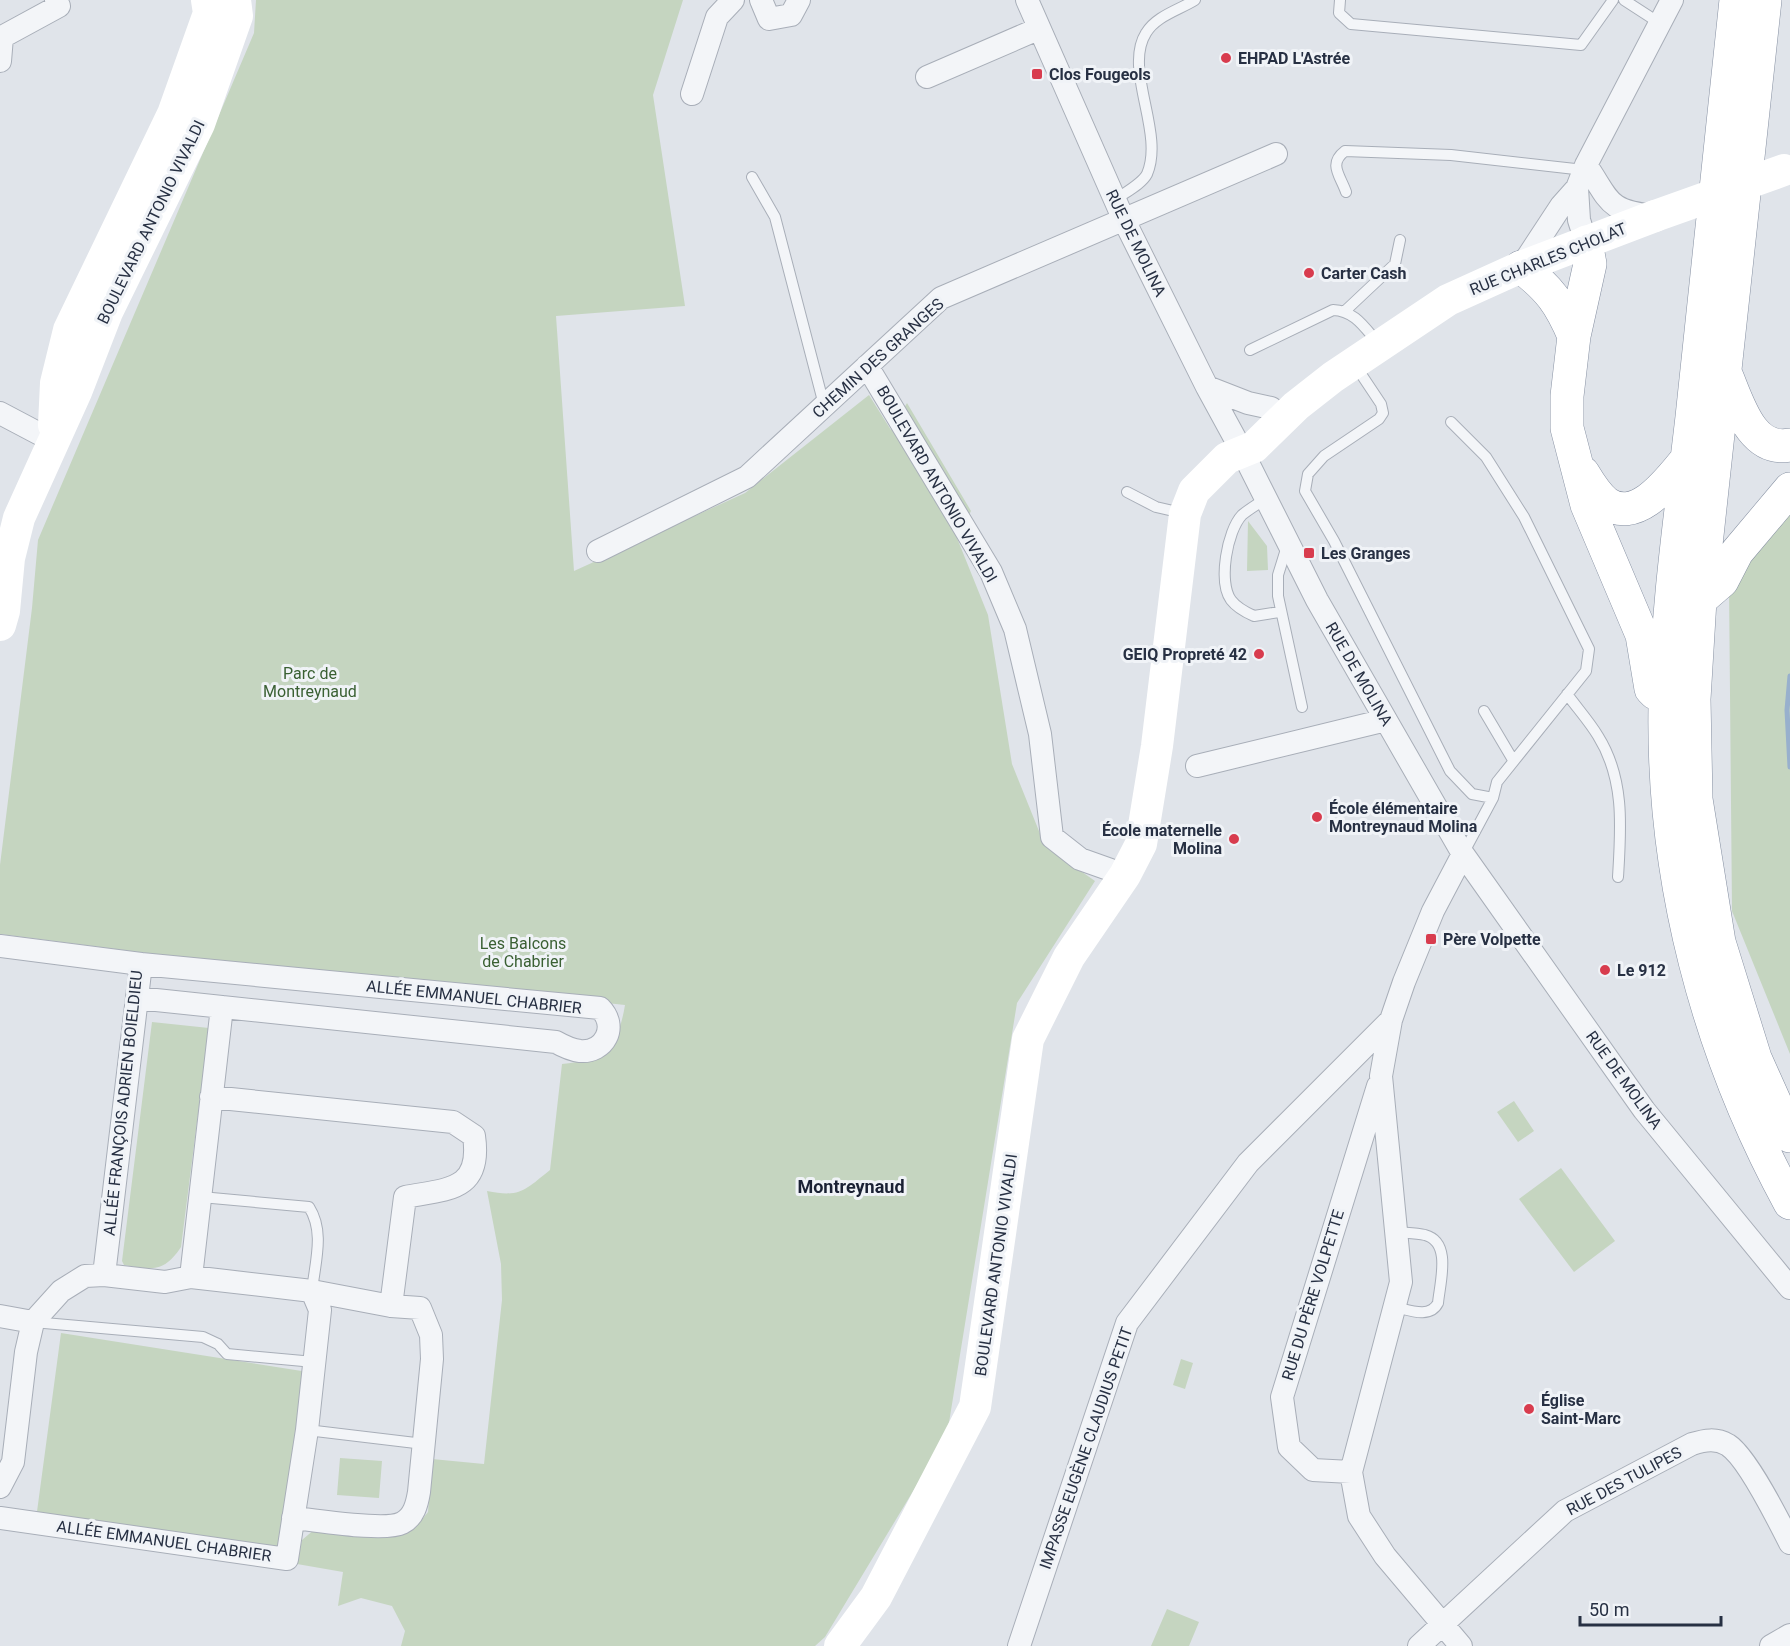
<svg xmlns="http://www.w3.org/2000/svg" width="1790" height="1646" font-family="Roboto,sans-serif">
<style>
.green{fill:#c5d5c0}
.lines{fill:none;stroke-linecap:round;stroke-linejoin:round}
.stream{stroke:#98b0cd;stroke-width:5}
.lane-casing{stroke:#a8aeb8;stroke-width:12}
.street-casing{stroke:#a8aeb8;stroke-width:24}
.highway-casing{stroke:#8690a2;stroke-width:34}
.lane{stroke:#f3f5f8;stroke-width:10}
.street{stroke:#f3f5f8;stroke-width:22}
.secondary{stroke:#fff;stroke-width:32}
.highway{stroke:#fff;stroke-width:33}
.secondary-bridge{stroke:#fff;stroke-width:32}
.poi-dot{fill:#d83c4e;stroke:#f0f3f7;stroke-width:2}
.labels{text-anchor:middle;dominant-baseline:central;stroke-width:6;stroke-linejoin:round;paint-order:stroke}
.poi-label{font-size:16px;font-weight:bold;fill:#273043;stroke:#f0f3f7;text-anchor:start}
.street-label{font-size:16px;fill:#273043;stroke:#f0f3f7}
.park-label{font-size:16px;fill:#3a6033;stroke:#f0f3f7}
.neighbourhood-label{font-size:18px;font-weight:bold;fill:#1a2134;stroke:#f0f3f7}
</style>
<rect width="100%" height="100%" fill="#e0e4ea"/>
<!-- green -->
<path class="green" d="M256,0H683L653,95L685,306L556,316L574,571L745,493L869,395L891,430L907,403L971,511L957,538L988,615L1012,764L1045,846L1095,881L1017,1003L947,1435L825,1637L815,1646H401L405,1631L392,1606L361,1598L338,1606L343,1572L297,1564L302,1540L315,1529L415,1528L428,1512L432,1459L484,1464L502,1300L501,1264L487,1191C520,1198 525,1190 550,1170L562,1064C604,1060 618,1047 625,1005L177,957L0,934V865L32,608L38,540L254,33Z
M1790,496V1054L1732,911L1729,585Z
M1248,521L1267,546L1268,570L1247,571Z
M152,1022L209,1028L181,1247C164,1273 151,1270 124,1265L122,1261Z
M1514,1101L1534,1131L1518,1142L1497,1112Z
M1561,1168L1615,1241L1574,1272L1519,1199Z
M61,1333L308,1372L285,1549L36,1519Z
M1181,1359L1193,1363L1185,1389L1173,1385Z
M340,1458L382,1461L379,1498L337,1495Z
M1167,1609L1199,1622L1189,1646H1151Z"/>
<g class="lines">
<!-- stream -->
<path class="stream" d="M1790,676L1787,710L1790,767"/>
<defs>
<path id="lane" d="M1340,0L1339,13L1351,24L1581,45L1613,0
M1624,0L1661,24
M752,177L775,217L824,405
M1346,192C1340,175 1328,164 1345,151L1451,155L1584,170
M1115,200C1124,193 1142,184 1147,174C1165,133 1123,69 1146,33C1156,16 1179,10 1195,0
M1345,311L1395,264L1400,240
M1250,350L1333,310C1355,311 1364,327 1378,343
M1355,365L1381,404L1383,413L1379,419L1324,456L1308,474L1305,491L1334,541L1450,771L1472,794L1493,798
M1451,422L1486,457L1524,517L1589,649L1586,671L1497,782L1493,798L1463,854
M1127,492L1156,507L1182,513
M1265,499C1258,504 1249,509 1242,515C1227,531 1218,582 1231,600C1237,608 1245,612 1254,616L1279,612
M1287,546L1278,575V596L1302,707
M1567,694C1577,708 1589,721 1598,736C1625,779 1621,828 1618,877
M1484,711L1513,760
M201,1197L309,1207C325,1232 315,1262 312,1291
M1395,1307C1409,1310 1430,1319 1438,1303C1440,1282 1452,1242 1425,1235C1416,1233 1405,1233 1396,1232
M33,1322L203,1337L218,1344L227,1354L314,1362
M307,1430L424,1444"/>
<path id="street" d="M761,0L769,19L791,15L799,0
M1027,0L1123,218L1207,387L1243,453L1317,600L1463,854L1644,1110L1790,1288
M0,61L2,37L59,6L56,0
M927,77L1038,29
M692,94L717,17L733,0
M1586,165C1610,200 1606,211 1654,216
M1577,188L1579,220L1586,242
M1521,267L1561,206L1577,188L1586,165L1672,0
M867,366L991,572L1015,629L1040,734L1052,837L1080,859L1125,875
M1207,387L1248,403L1271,408
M0,413L53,441
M598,551L747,477L941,298L1276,154
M1197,766L1386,720
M0,946L141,964L104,1275
M137,998L556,1042C563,1046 572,1050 580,1051C604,1053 619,1027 600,1008L141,964
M211,1097L453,1122L474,1136C482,1191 448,1189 405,1197L391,1306
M191,1277L222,1007
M0,1316L33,1322L61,1291L85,1276L104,1275L165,1282L191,1277L312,1291L320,1310L307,1430L287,1559L0,1518
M1351,1472L1313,1470L1289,1447L1282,1397L1378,1086
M0,1487L13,1462L26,1352L33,1322
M293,1518C316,1520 384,1532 402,1523C414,1517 417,1504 419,1492L432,1359L431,1335L420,1308L391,1306L312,1291
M1019,1646L1127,1323L1248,1163L1391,1020
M1419,1646L1565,1511L1692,1444C1705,1440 1716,1438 1728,1445C1747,1457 1779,1521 1790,1543
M1461,1646L1385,1556L1359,1516L1351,1472L1401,1282L1381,1076L1391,1020L1404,982L1433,911L1463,854
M1771,1646L1790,1635"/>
<path id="highway" d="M1736,0C1721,139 1706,278 1692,417C1681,513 1667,609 1665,706C1662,879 1707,1051 1790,1203
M1765,0L1700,600L1694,699L1696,799L1719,942L1755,1058L1790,1136
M1586,242L1590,264L1574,336L1567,396V428L1587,505L1642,635L1651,689L1655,693
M1521,267C1549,288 1560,303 1574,336
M1724,370C1737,398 1749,453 1790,445
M1583,473C1589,483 1596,495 1606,503C1638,525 1670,479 1687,459
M1700,600L1722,581L1737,552L1790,489"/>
</defs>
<!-- lane casing -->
<use href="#lane" class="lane-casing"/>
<!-- street casing -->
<use href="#street" class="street-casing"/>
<!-- highway casing -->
<use href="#highway" class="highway-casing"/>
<!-- lane -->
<use href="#lane" class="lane"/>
<!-- street -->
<use href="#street" class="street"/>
<!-- secondary -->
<path class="secondary" d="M54,425L56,383L69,330L173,114L209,13L207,0
M0,625L4,611L9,558L19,518L76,392L107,312L199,124L237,16L235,0
M840,1646L876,1597L975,1407L1028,1039L1069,957L1125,875L1141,844L1157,746L1185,514L1194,491L1227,458L1254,447L1296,406L1333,377L1448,300L1521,267L1655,216"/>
<!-- highway -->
<use href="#highway" class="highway"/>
<!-- secondary-bridge -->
<path class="secondary-bridge" d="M1655,216L1784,170"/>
</g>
<!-- markers -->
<g class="poi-dot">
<circle cx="1226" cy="58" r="6"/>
<rect x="1031" y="68" width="12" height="12" rx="3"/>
<circle cx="1309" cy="273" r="6"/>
<rect x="1303" y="547" width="12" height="12" rx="3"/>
<circle cx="1259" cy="654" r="6"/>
<circle cx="1317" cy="817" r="6"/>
<circle cx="1234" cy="839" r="6"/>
<rect x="1425" y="933" width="12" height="12" rx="3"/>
<circle cx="1605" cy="970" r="6"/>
<circle cx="1529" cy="1409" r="6"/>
</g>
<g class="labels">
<!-- poi labels -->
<g class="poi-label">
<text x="1238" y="58">EHPAD L'Astrée</text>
<text x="1049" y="74">Clos Fougeols</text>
<text x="1321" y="273">Carter Cash</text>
<text x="1321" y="553">Les Granges</text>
<text x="1247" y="654" text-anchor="end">GEIQ Propreté 42</text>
<text x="1329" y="808">École élémentaire<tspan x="1329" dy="18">Montreynaud Molina</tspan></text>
<text x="1222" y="830" text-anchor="end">École maternelle<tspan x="1222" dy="18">Molina</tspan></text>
<text x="1443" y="939">Père Volpette</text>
<text x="1617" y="970">Le 912</text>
<text x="1541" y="1400">Église<tspan x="1541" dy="18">Saint-Marc</tspan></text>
</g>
<!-- street labels -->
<g class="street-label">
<text transform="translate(151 222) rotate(-64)">BOULEVARD ANTONIO VIVALDI</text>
<text transform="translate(1136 243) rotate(64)">RUE DE MOLINA</text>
<text transform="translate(1548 259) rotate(-22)">RUE CHARLES CHOLAT</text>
<text transform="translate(878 358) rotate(-42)">CHEMIN DES GRANGES</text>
<text transform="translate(937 484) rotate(60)">BOULEVARD ANTONIO VIVALDI</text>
<text transform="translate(1359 674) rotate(60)">RUE DE MOLINA</text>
<text transform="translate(474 997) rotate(6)">ALLÉE EMMANUEL CHABRIER</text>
<text transform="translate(1624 1080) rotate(54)">RUE DE MOLINA</text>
<text transform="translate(123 1103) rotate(-84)">ALLÉE FRANÇOIS ADRIEN BOIELDIEU</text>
<text transform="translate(996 1265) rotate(-82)">BOULEVARD ANTONIO VIVALDI</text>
<text transform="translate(1313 1295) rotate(-73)">RUE DU PÈRE VOLPETTE</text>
<text transform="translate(1086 1448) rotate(-71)">IMPASSE EUGÈNE CLAUDIUS PETIT</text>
<text transform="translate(1624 1481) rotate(-28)">RUE DES TULIPES</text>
<text transform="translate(164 1541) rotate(8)">ALLÉE EMMANUEL CHABRIER</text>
</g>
<!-- park labels -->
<g class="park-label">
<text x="310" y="673">Parc de<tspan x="310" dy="18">Montreynaud</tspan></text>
<text x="523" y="943">Les Balcons<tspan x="523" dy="18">de Chabrier</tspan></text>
</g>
<!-- neighbourhood labels -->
<g class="neighbourhood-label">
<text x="851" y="1186">Montreynaud</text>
</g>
</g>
<!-- scale -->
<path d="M1580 1616v9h141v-9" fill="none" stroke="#273043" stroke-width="3"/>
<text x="1589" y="1616" font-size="18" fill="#273043" stroke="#f0f3f7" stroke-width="4.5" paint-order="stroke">50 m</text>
</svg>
